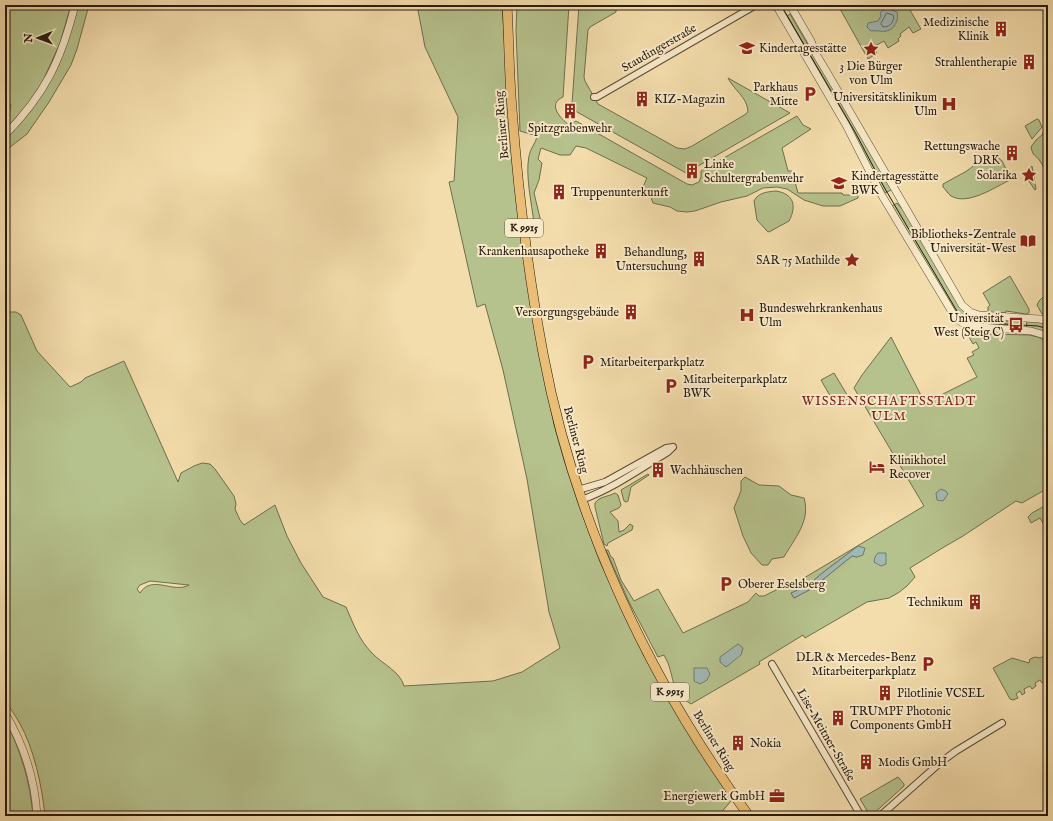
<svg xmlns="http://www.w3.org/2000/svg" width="1053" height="821" font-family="'IM FELL English',serif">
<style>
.green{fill:#b6c28d;stroke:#6e6e4d;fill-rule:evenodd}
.water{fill:#a1b9b5;stroke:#707a72}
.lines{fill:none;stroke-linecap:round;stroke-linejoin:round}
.shore{stroke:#646a61;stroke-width:1}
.minor-casing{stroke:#5a4c35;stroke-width:8}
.tertiary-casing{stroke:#5a4c35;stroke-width:8}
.primary-casing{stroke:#271b0d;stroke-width:10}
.minor{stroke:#f8e9c9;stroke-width:6}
.tertiary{stroke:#f8e9c9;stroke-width:7}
.primary{stroke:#eabe76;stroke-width:9}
.tram{stroke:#271b0d;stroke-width:1}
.labels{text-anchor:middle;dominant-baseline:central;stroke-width:4;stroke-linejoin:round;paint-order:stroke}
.shield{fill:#f8e9c9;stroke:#665945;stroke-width:1}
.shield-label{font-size:11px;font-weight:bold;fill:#271b0d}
.poi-label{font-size:12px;fill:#271b0d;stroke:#f8e9c9;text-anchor:end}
.street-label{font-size:12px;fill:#271b0d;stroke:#f8e9c9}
.neighbourhood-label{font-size:13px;letter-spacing:1px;fill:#7a1f14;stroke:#f8e9c9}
</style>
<rect width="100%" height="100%" fill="#f4ddac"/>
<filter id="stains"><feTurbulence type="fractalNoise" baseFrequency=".005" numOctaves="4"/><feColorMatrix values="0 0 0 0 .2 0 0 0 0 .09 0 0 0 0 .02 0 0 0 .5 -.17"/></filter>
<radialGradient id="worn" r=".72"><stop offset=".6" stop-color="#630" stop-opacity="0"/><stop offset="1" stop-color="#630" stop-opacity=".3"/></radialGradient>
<!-- green -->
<path class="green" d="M5,5H71L60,43L42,83L29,103L5,130V118L9,114L11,105L8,101L5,102Z
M78,5H89L77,49L71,65L49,102L27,134L5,151V139C47,96 63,63 78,5Z
M417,5H502L509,108L540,355L554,425L564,460L578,503L600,562L644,656L732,800L718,816H45C42,786 34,748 19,722C15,715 10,708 5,701V296L8,301L6,304L10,312H16L21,315L37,351L70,387L81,382L85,378L124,361L178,482L181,473L194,466L202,463L210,464L215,469L234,496L236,504L235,509L240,520L244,525L275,505L287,536L301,563L323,597L346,607C353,623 359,640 372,653C382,664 400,671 404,686L493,681L522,672L560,648L549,612L527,479L503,370L485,304L477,307L449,182L454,181L458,117L425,47ZM150,581L189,585C173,594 152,574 140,593L137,589L140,585Z
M517,5H569L563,97C547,104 560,118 569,125L576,121L687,184L692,185L699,182L701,177V171L797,116L803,125L811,129L782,148L788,171H792L798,193H842L843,195H853L856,193L858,196V198L840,206H823L804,200L787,189L777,187L763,188L747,196L721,202L695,211L687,212L677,211L670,207L653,203L649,192L643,187L647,178L586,148L576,146L570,155H560L541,148L538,159L542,163L539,180L534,193L541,222L534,224C532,204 525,176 529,156C530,148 536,144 537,136L520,131L516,30Z
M579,5H629L622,9L620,7L616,9V12L590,27L588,30L584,77L585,81L598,104L677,148L685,149L692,146L746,114L748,111C747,97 733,89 728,78L790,113L686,173L577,112L572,104Z
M843,5H907L921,29L913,33L909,27L900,34L901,36L898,39L899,41L888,48L884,41L873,47L877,53L868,59L839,7Z
M790,14L808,45L805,47L787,16Z
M812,47L836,91L830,95L804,51Z
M838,95L893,189L885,193L832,98Z
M1037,119L1039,120L1042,127L1032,139L1025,126Z
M1048,121V177C1044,172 1044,166 1040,161C1035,154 1033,157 1031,147L1036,140L1042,135Z
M995,155L1002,161L1010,177V180C995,187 968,206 951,196C948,194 946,190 943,187V184C950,180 958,176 965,172C979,163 977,159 995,155Z
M1032,166L1036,189L1035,190L1024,174Z
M776,191C794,194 797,206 789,221L769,232L767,231L757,220L754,201C759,192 767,192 776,191Z
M897,203L909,217L960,305L985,317L984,326L974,325L960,320L892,206Z
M1010,276L1029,309V313L1026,314L1006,311L1005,313L988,312V307L990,305L983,293Z
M1044,296H1045L1048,300V316L1042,314L1037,305L1039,301Z
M988,320L1023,322V326L987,324Z
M1027,320L1048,323V332L1026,329Z
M965,330L987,332V334L1029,335L1038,337L1048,342V488L1022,503L1016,501L963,536L944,547L910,568L915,577L907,586L898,593L889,598L867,602L805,638L803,635L759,662L760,664L691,704C671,692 675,682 668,663C667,660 665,658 664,655L658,657L629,602L606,550H608L611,557L613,558L621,580L634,601L658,589L683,633L748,602L756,593L759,596H764L792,582L794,584L924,506L854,388L862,375L891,337L925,403L977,377L967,358L974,355L972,352L979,348L976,342L973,344ZM858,546L857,557L852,556L811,589L794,598L791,593L809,585L821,574Z
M834,373L849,398L836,406L821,380Z
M648,474L649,475L631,487L628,501L626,502L624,501L621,490Z
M745,477L759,485L779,486L791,495L804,498C811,521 794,539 784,557L772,559L768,565H762L751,553L743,536L734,508L741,491V481Z
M615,493L618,495L621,505L619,508L610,512L618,521L619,532L624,530L630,524L633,526L632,530L608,543L607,546L604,544L595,507V503C600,496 608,497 615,493Z
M1048,504V532L1040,518L1031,523L1028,517L1032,513Z
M1048,654V675L1044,678L1046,681L1042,683L1040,680L1035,683L1036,686L1032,689L1030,686L1024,689L1025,693L1022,695L1020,691L1016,694L1018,698L1013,700L1010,699L993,668L1012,658L1029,663L1030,659L1035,657L1040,658Z
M5,720C21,751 30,781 33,816H5Z
M898,777L904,784V786L871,816L869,814L860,799Z"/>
<!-- water -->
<path class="water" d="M886,8L897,12C899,19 895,29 887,31C882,32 876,30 871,31L867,27L868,23L878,21L881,16L880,13Z
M941,489L946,491L948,494L943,501L937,500L936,493Z
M858,546L865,548L863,555L857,557L852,556L811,589L794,598L791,593L809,585L821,574Z
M878,553H886V564L881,566L874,562L875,557Z
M738,644L743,648L741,655L726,667L720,662V657Z
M694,668H707L710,674L707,680L700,684L694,681Z"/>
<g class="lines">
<!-- shore -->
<path class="shore" d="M887,13L893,15L894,18C892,24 889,27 883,27L881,24Z"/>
<defs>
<path id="minor" d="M594,97H597L756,5
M578,490L605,482L666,448L673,447
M581,500C612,489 640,469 668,452L673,447
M772,664L861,816
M880,816L941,762L956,751L1002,723"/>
<path id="tertiary" d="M776,5L846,125L881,194L955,317L961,322L969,326L1031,331L1048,336
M790,5L811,41L816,54L828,74L962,305L970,312L979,315L1040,319L1048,321
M5,135C45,94 61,61 75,5
M5,713C24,745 35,779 37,816"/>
<path id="primary" d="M507,5C509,40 509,74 512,109C518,190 528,273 543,353C574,520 649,680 749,816"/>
</defs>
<!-- minor casing -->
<use href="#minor" class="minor-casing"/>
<!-- tertiary casing -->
<use href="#tertiary" class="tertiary-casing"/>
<!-- primary casing -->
<use href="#primary" class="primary-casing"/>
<!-- minor -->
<use href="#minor" class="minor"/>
<!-- tertiary -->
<use href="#tertiary" class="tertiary"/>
<!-- primary -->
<use href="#primary" class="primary"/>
<!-- tram -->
<path class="tram" d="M781,5L855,132L884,187L958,313L965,318L972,322L1038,326L1048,329"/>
</g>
<!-- icons -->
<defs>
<symbol id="building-bare" viewBox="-9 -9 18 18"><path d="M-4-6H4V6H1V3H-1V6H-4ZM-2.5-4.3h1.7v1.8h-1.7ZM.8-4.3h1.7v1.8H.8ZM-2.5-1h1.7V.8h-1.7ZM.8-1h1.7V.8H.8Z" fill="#8f2418" stroke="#f8e9c9" stroke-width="2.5" paint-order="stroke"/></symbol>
<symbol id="school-bare" viewBox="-9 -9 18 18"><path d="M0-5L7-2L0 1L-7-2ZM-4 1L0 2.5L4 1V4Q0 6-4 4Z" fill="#8f2418" stroke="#f8e9c9" stroke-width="2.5" paint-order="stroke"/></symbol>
<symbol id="sight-bare" viewBox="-9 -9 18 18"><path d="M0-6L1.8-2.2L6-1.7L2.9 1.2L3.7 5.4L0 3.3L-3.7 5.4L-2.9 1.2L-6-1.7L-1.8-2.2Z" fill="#8f2418" stroke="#f8e9c9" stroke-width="2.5" paint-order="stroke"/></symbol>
<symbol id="parking-bare" viewBox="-9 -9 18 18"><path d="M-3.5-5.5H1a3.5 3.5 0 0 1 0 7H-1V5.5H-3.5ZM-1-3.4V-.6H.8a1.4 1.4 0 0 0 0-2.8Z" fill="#8f2418" stroke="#f8e9c9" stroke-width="2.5" paint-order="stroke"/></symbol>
<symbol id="hospital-bare" viewBox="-9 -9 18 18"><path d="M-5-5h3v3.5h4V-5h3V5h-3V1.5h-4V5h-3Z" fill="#8f2418" stroke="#f8e9c9" stroke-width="2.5" paint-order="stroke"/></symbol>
<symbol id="library-bare" viewBox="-9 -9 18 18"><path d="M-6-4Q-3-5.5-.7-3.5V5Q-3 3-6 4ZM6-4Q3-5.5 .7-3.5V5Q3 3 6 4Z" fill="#8f2418" stroke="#f8e9c9" stroke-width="2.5" paint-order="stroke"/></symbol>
<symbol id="bus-bare" viewBox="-9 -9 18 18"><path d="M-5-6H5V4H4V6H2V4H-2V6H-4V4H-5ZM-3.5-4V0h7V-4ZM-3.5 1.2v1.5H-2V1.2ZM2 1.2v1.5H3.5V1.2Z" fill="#8f2418" stroke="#f8e9c9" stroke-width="2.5" paint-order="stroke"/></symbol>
<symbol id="hotel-bare" viewBox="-9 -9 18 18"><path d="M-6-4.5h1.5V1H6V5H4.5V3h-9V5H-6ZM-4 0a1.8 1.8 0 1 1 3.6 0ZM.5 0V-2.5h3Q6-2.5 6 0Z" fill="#8f2418" stroke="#f8e9c9" stroke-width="2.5" paint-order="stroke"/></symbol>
<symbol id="office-bare" viewBox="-9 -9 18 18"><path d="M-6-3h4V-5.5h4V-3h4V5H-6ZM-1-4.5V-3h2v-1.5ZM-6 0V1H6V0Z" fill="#8f2418" stroke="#f8e9c9" stroke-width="2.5" paint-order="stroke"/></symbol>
</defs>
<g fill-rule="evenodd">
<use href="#building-bare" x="990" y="18" width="22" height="22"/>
<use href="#school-bare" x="736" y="37" width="22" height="22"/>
<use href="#sight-bare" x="860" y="38" width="22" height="22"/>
<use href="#building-bare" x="1018" y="51" width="22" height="22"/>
<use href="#parking-bare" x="799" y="83" width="22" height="22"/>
<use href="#building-bare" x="631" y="88" width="22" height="22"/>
<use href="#hospital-bare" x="938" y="93" width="22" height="22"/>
<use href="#building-bare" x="559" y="100" width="22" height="22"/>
<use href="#building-bare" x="1001" y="142" width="22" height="22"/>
<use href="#building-bare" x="681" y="160" width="22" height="22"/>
<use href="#sight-bare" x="1018" y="164" width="22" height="22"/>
<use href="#school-bare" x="828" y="172" width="22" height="22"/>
<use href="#building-bare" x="548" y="181" width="22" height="22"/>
<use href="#library-bare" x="1017" y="230" width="22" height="22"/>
<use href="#building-bare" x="590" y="240" width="22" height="22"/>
<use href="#building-bare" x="688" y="248" width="22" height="22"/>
<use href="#sight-bare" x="841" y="249" width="22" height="22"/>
<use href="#building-bare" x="620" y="301" width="22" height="22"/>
<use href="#hospital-bare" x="736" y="304" width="22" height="22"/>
<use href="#bus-bare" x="1005" y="314" width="22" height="22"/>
<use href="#parking-bare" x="577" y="351" width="22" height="22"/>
<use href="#parking-bare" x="660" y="375" width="22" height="22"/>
<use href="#hotel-bare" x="866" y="456" width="22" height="22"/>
<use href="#building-bare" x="647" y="459" width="22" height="22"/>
<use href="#parking-bare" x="715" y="573" width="22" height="22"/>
<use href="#building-bare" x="964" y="591" width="22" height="22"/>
<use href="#parking-bare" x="917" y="653" width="22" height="22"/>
<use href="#building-bare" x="874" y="682" width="22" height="22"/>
<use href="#building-bare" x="827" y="707" width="22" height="22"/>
<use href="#building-bare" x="727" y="732" width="22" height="22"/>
<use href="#building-bare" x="855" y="751" width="22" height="22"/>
<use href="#office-bare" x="766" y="785" width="22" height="22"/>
</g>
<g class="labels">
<!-- shield labels -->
<g class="shield">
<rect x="505" y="219" width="38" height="18" rx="3"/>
<rect x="651" y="683" width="38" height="18" rx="3"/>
</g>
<g class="shield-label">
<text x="524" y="228">K 9915</text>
<text x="670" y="692">K 9915</text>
</g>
<!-- poi labels -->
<g class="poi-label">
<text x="989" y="22">Medizinische<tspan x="989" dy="14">Klinik</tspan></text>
<text x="759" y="48" text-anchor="start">Kindertagesstätte</text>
<text x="1017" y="62">Strahlentherapie</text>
<text x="871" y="66" text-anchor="middle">3 Die Bürger<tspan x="871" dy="14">von Ulm</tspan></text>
<text x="798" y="87">Parkhaus<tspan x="798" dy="14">Mitte</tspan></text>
<text x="937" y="97">Universitätsklinikum<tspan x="937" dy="14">Ulm</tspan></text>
<text x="654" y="99" text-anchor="start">KIZ-Magazin</text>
<text x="570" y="128" text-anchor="middle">Spitzgrabenwehr</text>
<text x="1000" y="146">Rettungswache<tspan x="1000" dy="14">DRK</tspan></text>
<text x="704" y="164" text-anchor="start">Linke<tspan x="704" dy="14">Schultergrabenwehr</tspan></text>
<text x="1017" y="175">Solarika</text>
<text x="851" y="176" text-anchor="start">Kindertagesstätte<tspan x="851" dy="14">BWK</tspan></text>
<text x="571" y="192" text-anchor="start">Truppenunterkunft</text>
<text x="1016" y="234">Bibliotheks-Zentrale<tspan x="1016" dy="14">Universität-West</tspan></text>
<text x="589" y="251">Krankenhausapotheke</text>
<text x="687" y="252">Behandlung,<tspan x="687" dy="14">Untersuchung</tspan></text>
<text x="840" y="260">SAR 75 Mathilde</text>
<text x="759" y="308" text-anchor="start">Bundeswehrkrankenhaus<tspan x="759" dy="14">Ulm</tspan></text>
<text x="619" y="312">Versorgungsgebäude</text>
<text x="1004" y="318">Universität<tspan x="1004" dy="14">West (Steig C)</tspan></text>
<text x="600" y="362" text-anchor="start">Mitarbeiterparkplatz</text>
<text x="683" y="379" text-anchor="start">Mitarbeiterparkplatz<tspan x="683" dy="14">BWK</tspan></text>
<text x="889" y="460" text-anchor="start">Klinikhotel<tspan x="889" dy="14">Recover</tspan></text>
<text x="670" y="470" text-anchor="start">Wachhäuschen</text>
<text x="738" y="584" text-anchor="start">Oberer Eselsberg</text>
<text x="963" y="602">Technikum</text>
<text x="916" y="657">DLR &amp; Mercedes-Benz<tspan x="916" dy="14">Mitarbeiterparkplatz</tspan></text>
<text x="897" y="693" text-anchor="start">Pilotlinie VCSEL</text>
<text x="850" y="711" text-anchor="start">TRUMPF Photonic<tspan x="850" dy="14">Components GmbH</tspan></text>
<text x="750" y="743" text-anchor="start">Nokia</text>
<text x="878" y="762" text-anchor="start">Modis GmbH</text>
<text x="765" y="796">Energiewerk GmbH</text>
</g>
<!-- street labels -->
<g class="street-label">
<text transform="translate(659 48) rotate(-30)">Staudingerstraße</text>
<text transform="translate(502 125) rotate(-95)">Berliner Ring</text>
<text transform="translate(576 440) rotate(75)">Berliner Ring</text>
<text transform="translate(826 735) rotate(60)">Lise-Meitner-Straße</text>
<text transform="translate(714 741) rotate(58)">Berliner Ring</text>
</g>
<!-- neighbourhood labels -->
<g class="neighbourhood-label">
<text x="889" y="401">WISSENSCHAFTSSTADT<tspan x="889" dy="15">ULM</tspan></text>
</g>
</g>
<!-- margin -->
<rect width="1053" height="821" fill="none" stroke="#f4ddac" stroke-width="20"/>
<rect x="6" y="6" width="1041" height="809" fill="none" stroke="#271b0d" stroke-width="2"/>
<rect x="10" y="10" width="1033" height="801" fill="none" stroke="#271b0d"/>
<!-- north arrow -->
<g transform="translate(38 38) rotate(269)" stroke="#f8e9c9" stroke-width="3" paint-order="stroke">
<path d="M0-3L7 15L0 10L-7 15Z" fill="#271b0d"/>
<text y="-6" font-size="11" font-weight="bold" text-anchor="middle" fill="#271b0d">N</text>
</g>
<rect width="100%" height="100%" filter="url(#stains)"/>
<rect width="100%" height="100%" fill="url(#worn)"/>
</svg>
